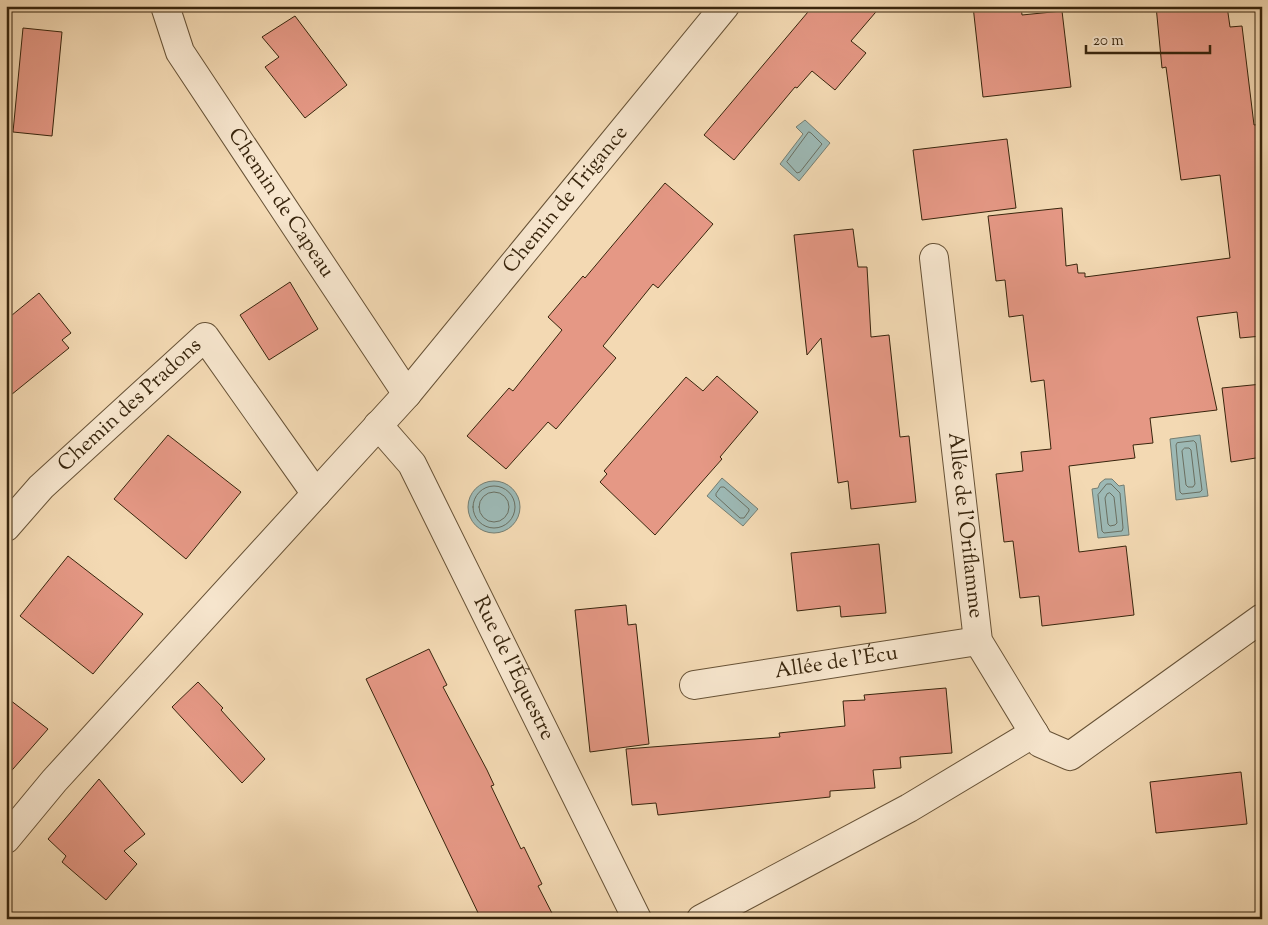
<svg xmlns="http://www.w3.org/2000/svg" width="1268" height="925" font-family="'Sorts Mill Goudy',serif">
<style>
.water{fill:#9db9b5;stroke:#757e72}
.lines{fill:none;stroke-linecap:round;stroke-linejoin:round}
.shore{stroke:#6a6f61;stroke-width:1}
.building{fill:#e59885;stroke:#38250d}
.minor-casing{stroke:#675236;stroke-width:30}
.minor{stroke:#f7e6ce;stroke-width:28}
.labels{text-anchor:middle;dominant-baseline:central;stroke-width:5;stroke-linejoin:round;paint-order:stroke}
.street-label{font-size:21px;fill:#38250d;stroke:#f7e6ce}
</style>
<rect width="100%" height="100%" fill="#f3d9b3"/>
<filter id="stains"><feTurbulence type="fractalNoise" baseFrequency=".004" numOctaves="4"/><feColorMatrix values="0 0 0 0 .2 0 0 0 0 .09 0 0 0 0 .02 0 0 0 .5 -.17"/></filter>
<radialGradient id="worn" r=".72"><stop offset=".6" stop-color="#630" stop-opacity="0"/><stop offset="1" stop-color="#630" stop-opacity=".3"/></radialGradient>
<!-- water -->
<path class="water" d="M805,120L830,143L799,181L780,164L803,134L796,127Z
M1200,435L1208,496L1176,500L1170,439Z
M722,478L758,509L743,526L707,496Z
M1105,479H1112L1119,486L1124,485L1129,535L1098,538L1092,489L1098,488L1100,483Z
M468 507a26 26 0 1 1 52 0a26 26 0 1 1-52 0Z"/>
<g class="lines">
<!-- shore -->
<path class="shore" d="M809,132L811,133L822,144L800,172L797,173L787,162Z
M1194,441L1196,443L1202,490L1200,492L1182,494L1180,492L1176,445L1177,443Z
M1185,448H1189L1191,450L1195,484L1193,487H1188L1186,485L1182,451Z
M1107,484H1111L1120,493L1123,528L1122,531L1104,533L1102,531L1098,495Z
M473 507a21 21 0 1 1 42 0a21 21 0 1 1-42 0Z
M721,487H724L749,509V511L744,518H740L716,496V494Z
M479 507a15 15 0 1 1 30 0a15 15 0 1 1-30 0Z
M1110,493L1114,497L1117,523L1115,525L1110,526L1108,524L1105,498L1107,494Z"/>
</g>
<!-- building -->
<path class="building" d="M813,6H881L851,41L866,53L835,90L812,71L797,88L795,87L734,160L704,135Z
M973,6H1021L1022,15L1062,11L1071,87L983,97Z
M1156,6H1227L1230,27L1242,26L1254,125L1262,124V336L1240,338L1237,312L1197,317L1217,410L1150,418L1153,443L1133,445L1135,458L1069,466L1079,552L1126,546L1134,615L1042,626L1039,596L1020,598L1013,541L1004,542L996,474L1023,471L1021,452L1051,449L1044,380L1031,382L1023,315L1009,317L1005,280L996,281L988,216L1062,208L1066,266L1077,264L1078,273H1085V277L1230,258L1220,175L1181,180L1166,67L1162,68Z
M295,16L347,85L305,118L265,67L279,57L262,37Z
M23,28L62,32L52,136L13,132Z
M1007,139L1016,208L922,220L913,150Z
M665,183L713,224L658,288L653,284L603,346L616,358L556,429L548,422L506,469L467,436L509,388L513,391L562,330L548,317L583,276L585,278Z
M853,229L858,267H867L871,337L889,335L900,437L909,436L916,502L851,509L848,481L838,483L821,338L807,355L794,235Z
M290,282L318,329L269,360L240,315Z
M39,293L71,333L62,340L69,348L6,399V320Z
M717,376L758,412L720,457L722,459L655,535L600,482L607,474L604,471L686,377L703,391Z
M1262,384V457L1231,462L1222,388Z
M168,435L241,492L186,559L114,499Z
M879,544L886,613L841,617L840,606L797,611L791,553Z
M68,556L143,614L93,674L20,616Z
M626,605L628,625L636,624L649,744L590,752L575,610Z
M429,649L447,685L443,687L487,770L494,785L491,786L521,849L524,847L542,884L538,886L555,919H481L366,679Z
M198,682L223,708L221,710L265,759L242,783L172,707Z
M946,688L952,753L900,757L901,768L873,770L875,788L830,791V797L658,815L656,803L632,805L626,749L780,737L779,733L845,726L843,701L865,700L864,695Z
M6,697L48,729L6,777Z
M1241,772L1247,824L1156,833L1150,782Z
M99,779L145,834L124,851L137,864L106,900L62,862L66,856L48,839Z"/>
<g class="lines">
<defs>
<g id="minor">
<path id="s1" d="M165,6L180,52L407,394"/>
<path id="s2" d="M934,258L978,641L1040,743L1070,756L1262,618"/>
<path id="s3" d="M378,425L412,464L637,919"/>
<path id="s4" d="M6,527L41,487L205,337L316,494"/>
<path id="s5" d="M694,685L978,641"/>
<path id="s6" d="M6,839L54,781L407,394L725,6"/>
<path d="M701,919L909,808L1034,733"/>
</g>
</defs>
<!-- minor casing -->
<use href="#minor" class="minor-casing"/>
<!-- minor -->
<use href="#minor" class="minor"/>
</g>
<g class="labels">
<!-- street labels -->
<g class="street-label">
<text stroke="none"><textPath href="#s6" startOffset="850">Chemin de Trigance</textPath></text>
<text stroke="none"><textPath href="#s1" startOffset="230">Chemin de Capeau</textPath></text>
<text stroke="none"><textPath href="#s4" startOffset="174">Chemin des Pradons</textPath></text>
<text stroke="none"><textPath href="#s2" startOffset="269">Allée de l'Oriflamme</textPath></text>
<text stroke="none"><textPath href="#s5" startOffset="144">Allée de l'Écu</textPath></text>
<text stroke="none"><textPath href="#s3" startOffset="280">Rue de l'Équestre</textPath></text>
</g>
</g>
<!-- margin -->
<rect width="1268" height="925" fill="none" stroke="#f3d9b3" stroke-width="25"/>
<rect x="8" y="8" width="1253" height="910" fill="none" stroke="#38250d" stroke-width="2.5"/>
<rect x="12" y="12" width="1243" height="900" fill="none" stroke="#38250d"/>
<!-- scale -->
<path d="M1086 45v8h124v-8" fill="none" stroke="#38250d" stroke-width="2.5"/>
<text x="1093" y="45" font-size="15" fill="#38250d" stroke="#f7e6ce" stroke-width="4" paint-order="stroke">20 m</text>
<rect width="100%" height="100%" filter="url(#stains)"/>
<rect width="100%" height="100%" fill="url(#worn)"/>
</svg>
